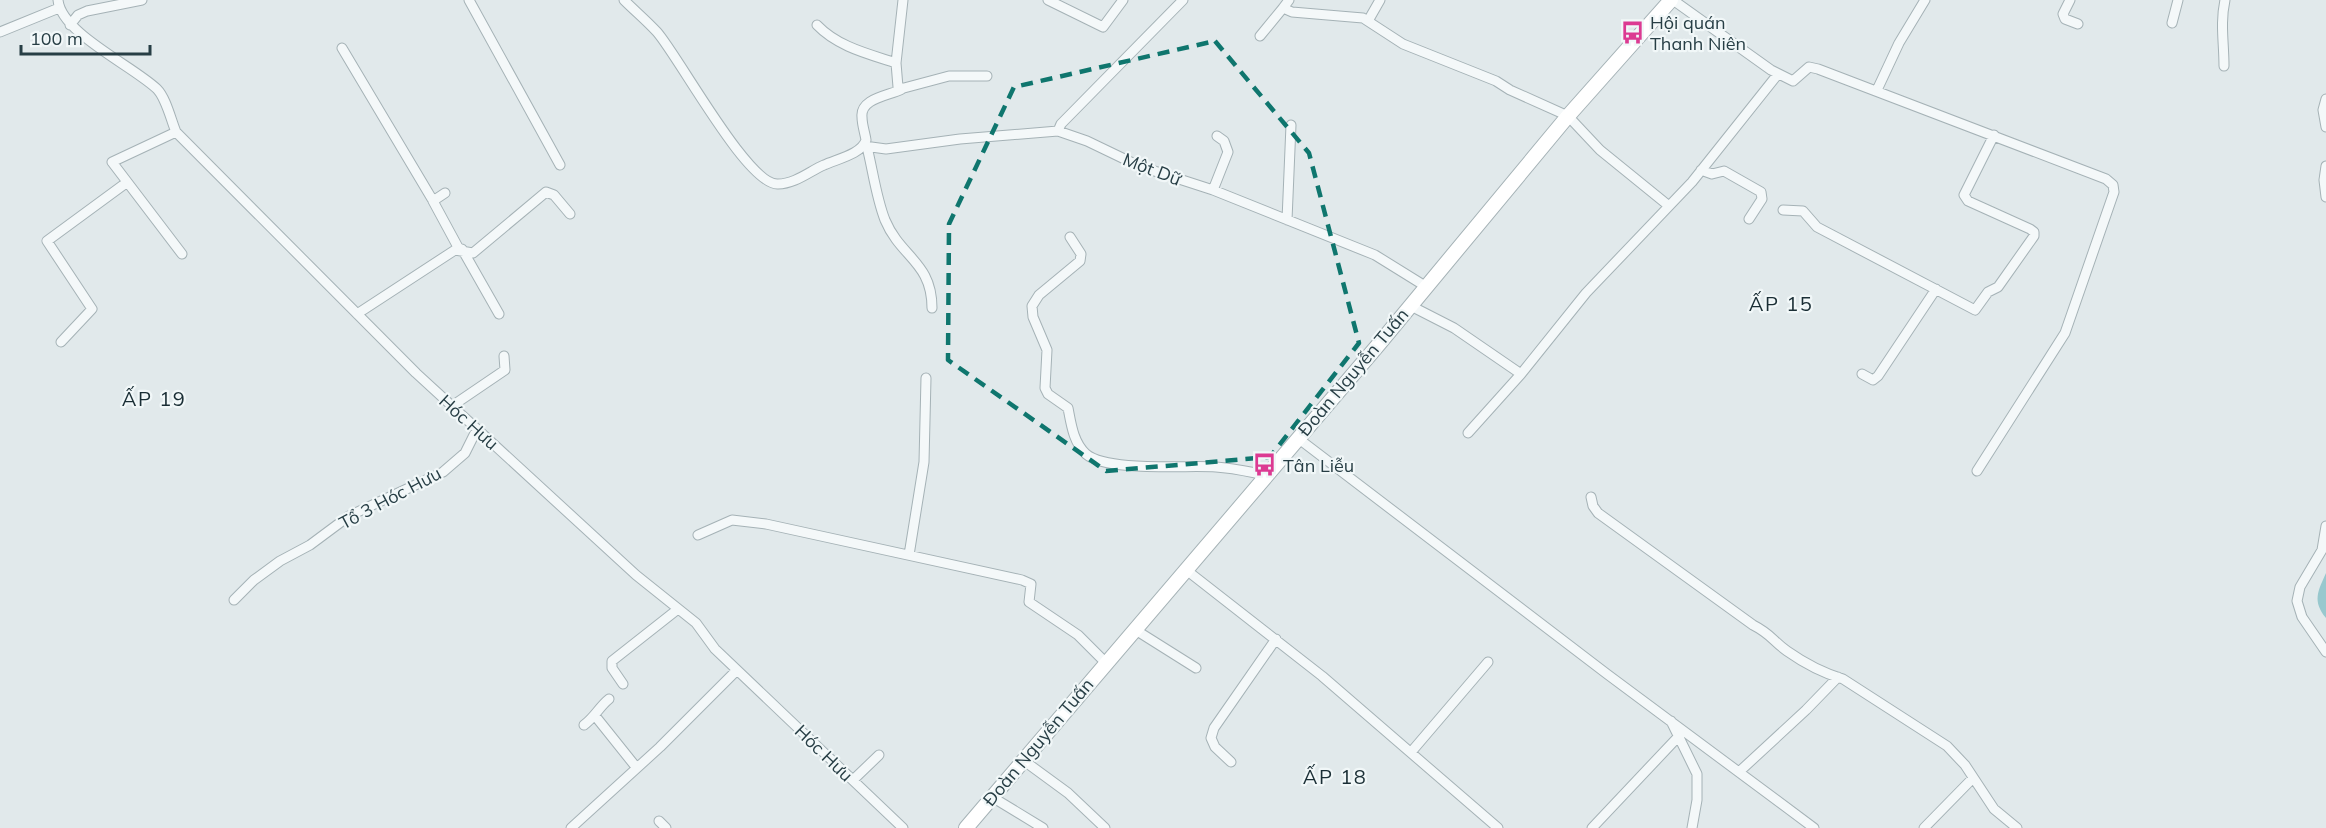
<svg xmlns="http://www.w3.org/2000/svg" width="2326" height="828" font-family="Mulish,sans-serif">
<style>
.water{fill:#98c8ce}
.lines{fill:none;stroke-linecap:round;stroke-linejoin:round}
.street-casing{stroke:#a5b2b6;stroke-width:11}
.secondary-casing{stroke:#a5b2b6;stroke-width:16}
.street{stroke:#f4f8f9;stroke-width:9}
.secondary{stroke:#fff;stroke-width:14}
.marked{fill:none;stroke:#0f766e;stroke-width:4.5;stroke-dasharray:12 8;stroke-linejoin:round}
.labels{text-anchor:middle;dominant-baseline:central;stroke-width:4.5;stroke-linejoin:round;paint-order:stroke}
.poi-label{font-size:18px;fill:#273e45;stroke:#f1f7f8;text-anchor:start}
.street-label{font-size:18px;fill:#273e45;stroke:#f1f7f8}
.neighbourhood-label{font-size:20px;letter-spacing:1.5px;fill:#1a2e35;stroke:#f1f7f8}
</style>
<rect width="100%" height="100%" fill="#e1e9eb"/>
<!-- water -->
<path class="water" d="M2326,573V618C2312,601 2318,591 2326,573Z"/>
<g class="lines">
<defs>
<path id="street" d="M58,0C61,33 133,66 157,89C166,98 171,120 176,132L416,373L636,575L696,623L715,649L903,828
M469,0L560,165
M624,0C635,11 647,21 657,32C679,57 748,186 778,184C795,184 810,171 824,165C837,159 862,154 866,140C865,133 862,125 862,117C860,98 889,96 902,89
M903,0L896,63L898,87L904,88L949,76H987
M1048,0L1103,27L1123,0
M1289,0L1283,8L1292,12L1363,18L1403,44L1496,81L1510,90L1568,116L1600,150L1669,206
M1673,0L1771,70L1793,81L1809,67L1818,69L2106,179L2113,185L2114,192L2065,333L1977,471
M2070,0L2063,14L2065,19L2078,24
M1368,21L1380,0
M2172,23L2178,0
M70,25L78,15L87,11L142,0
M817,25C838,47 869,54 896,63
M0,32L59,8
M1260,36L1283,8
M342,48L432,199
M2224,66C2224,43 2220,23 2225,0
M1877,90L1899,43L1925,0
M2326,99L2323,110L2326,127
M1058,131L1061,124L1183,0
M176,132L112,162L182,254
M864,146L886,149L960,139L1058,131L1087,141L1139,166L1213,190L1375,255L1425,286
M867,147C873,171 876,197 885,220C901,258 932,262 932,308
M2326,166L2324,180L2326,197
M1701,170L1712,174L1724,171L1761,192L1762,199L1749,219
M1213,190L1228,152L1224,141L1217,136
M445,193L433,201L459,249
M1783,210L1803,211L1817,227L1975,310L1988,292L1998,287L2034,236V232L2030,229L1968,201L1964,195L1994,135
M1287,220L1291,125
M1070,237L1081,254L1080,261L1039,295L1032,306L1033,317L1047,350L1045,388L1048,394L1068,408C1071,423 1073,442 1086,454C1107,472 1187,465 1216,467C1233,468 1250,472 1266,475
M462,249L499,314
M1409,305L1454,328L1521,374
M357,314L455,250L473,253L546,192L554,195L570,214
M61,342L92,309L47,241L126,183
M1862,374L1873,380L1878,376L1936,289
M452,406L505,370L504,356
M1468,433L1521,374L1586,293L1692,182L1778,74
M1299,439L1607,674L1814,828
M1591,497L1593,506L1598,513L1753,625C1771,634 1773,641 1787,651C1804,663 1823,673 1843,679L1947,746L1965,765L1994,809L2017,828
M2326,526L2322,550L2300,587L2297,601L2302,617L2326,652
M698,535L732,520L766,524L1022,580L1031,584L1029,602L1078,635L1105,662
M909,555L924,462L926,378
M1185,569L1322,676L1498,828
M234,600L254,580L280,561L310,545L349,516L443,472L465,453L477,429
M1134,629L1196,668
M623,684L612,668V661L678,609
M596,717L636,767
M1671,721L1697,774V800L1692,828
M584,725C595,717 599,707 609,699
M1412,751L1488,662
M1023,760L1068,793L1105,828
M1231,762L1215,747L1211,738L1214,728L1276,639
M1740,771L1806,710L1838,677
M853,780L879,755
M992,797L1043,828
M659,821L666,828
M571,828L660,747L737,670
M1592,828L1677,738
M1924,828L1973,778"/>
<path id="secondary" d="M966,828L1379,344L1568,116L1671,0"/>
</defs>
<!-- street casing -->
<use href="#street" class="street-casing"/>
<!-- secondary casing -->
<use href="#secondary" class="secondary-casing"/>
<!-- street -->
<use href="#street" class="street"/>
<!-- secondary -->
<use href="#secondary" class="secondary"/>
</g>
<!-- marked area -->
<path class="marked" d="M1215,41L1309,153L1359,343L1270,457L1106,471L948,360L949,224L1014,87Z"/>
<!-- icons -->
<defs>
<symbol id="bus-bare" viewBox="-9 -9 18 18"><path d="M-5-6H5V4H4V6H2V4H-2V6H-4V4H-5ZM-3.5-4V0h7V-4ZM-3.5 1.2v1.5H-2V1.2ZM2 1.2v1.5H3.5V1.2Z" fill="#dc3a92" stroke="#f1f7f8" stroke-width="2.5" paint-order="stroke"/></symbol>
</defs>
<g fill-rule="evenodd">
<use href="#bus-bare" x="1616" y="16" width="33" height="33"/>
<use href="#bus-bare" x="1248" y="448" width="33" height="33"/>
</g>
<g class="labels">
<!-- poi labels -->
<g class="poi-label">
<text x="1650" y="22">Hội quán<tspan x="1650" dy="21">Thanh Niên</tspan></text>
<text x="1283" y="465">Tân Liễu</text>
</g>
<!-- street labels -->
<g class="street-label">
<text transform="translate(1152 169) rotate(21)">Một Dữ</text>
<text transform="translate(1353 372) rotate(-50)">Đoàn Nguyễn Tuấn</text>
<text transform="translate(469 422) rotate(42)">Hóc Hưu</text>
<text transform="translate(390 498) rotate(-28)">Tổ 3 Hóc Hưu</text>
<text transform="translate(1038 742) rotate(-50)">Đoàn Nguyễn Tuấn</text>
<text transform="translate(824 753) rotate(44)">Hóc Hưu</text>
</g>
<!-- neighbourhood labels -->
<g class="neighbourhood-label">
<text x="1781" y="303">ẤP 15</text>
<text x="154" y="398">ẤP 19</text>
<text x="1335" y="776">ẤP 18</text>
</g>
</g>
<!-- scale -->
<path d="M21 45v9h129v-9" fill="none" stroke="#273e45" stroke-width="3"/>
<text x="30" y="45" font-size="18" fill="#273e45" stroke="#f1f7f8" stroke-width="4.5" paint-order="stroke">100 m</text>
</svg>
